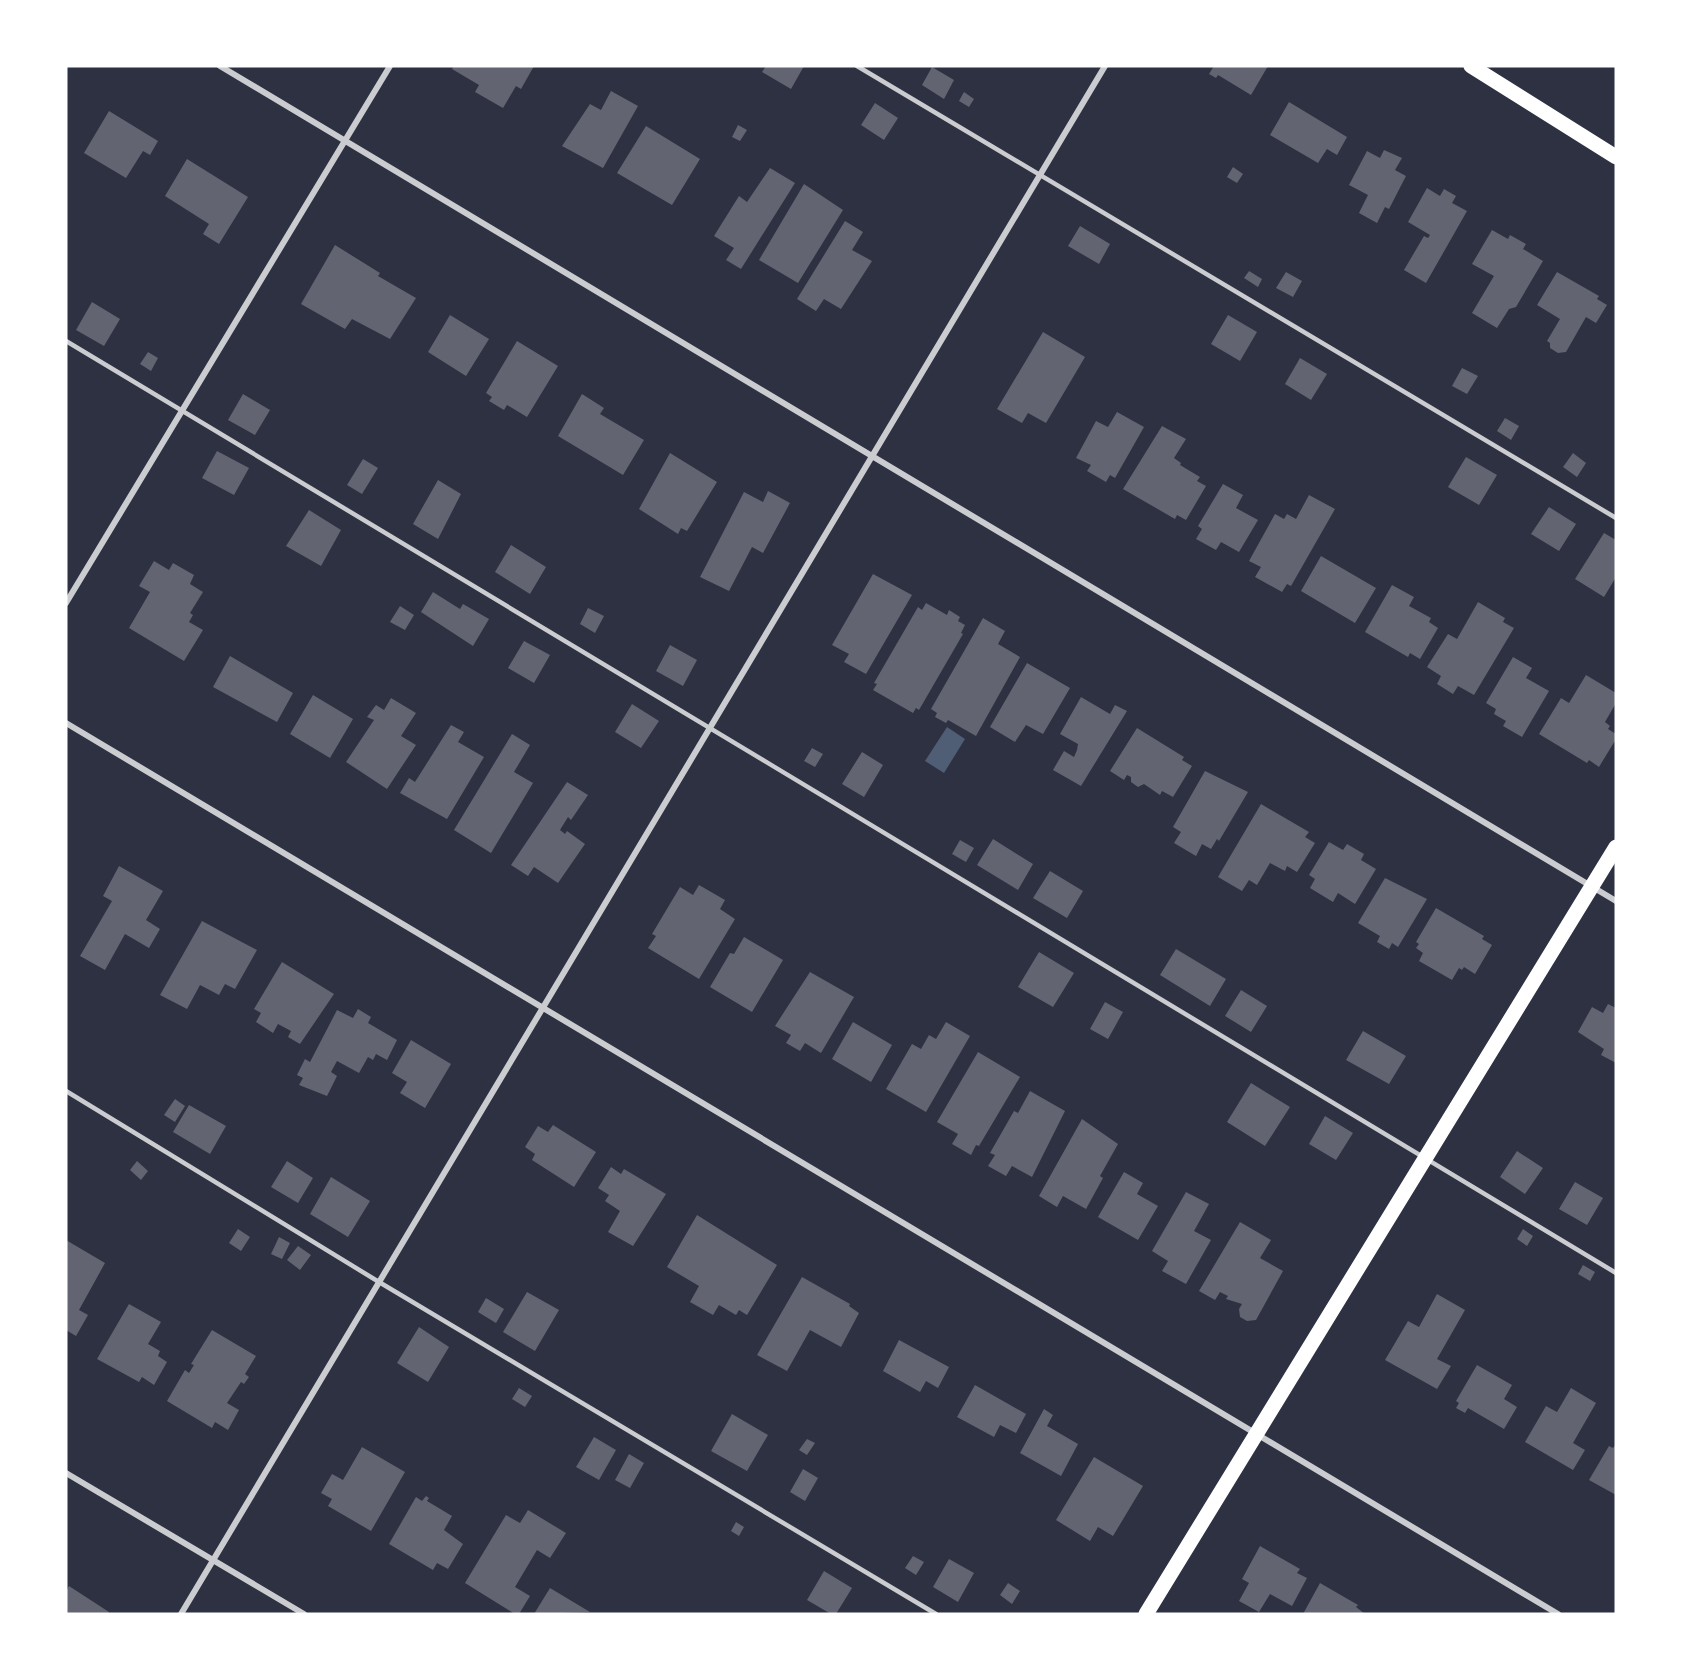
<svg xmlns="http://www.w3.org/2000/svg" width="1682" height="1680" font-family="Manrope,sans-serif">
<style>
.water{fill:#4f5d75}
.building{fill:#626471}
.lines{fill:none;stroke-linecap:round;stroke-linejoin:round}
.service{stroke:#caccd0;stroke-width:4.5}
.minor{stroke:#caccd0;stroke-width:6}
.primary{stroke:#fff;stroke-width:15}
</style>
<rect width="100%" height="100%" fill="#2d3142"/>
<!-- water -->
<path class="water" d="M947,727L965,739L944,773L925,761Z"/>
<!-- building -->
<path class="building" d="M454,66H534L521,89L516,86L503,108L475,92L479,85L452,69Z
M766,66H804L791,89L762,72Z
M1214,66H1268L1251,95L1218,75L1216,78L1209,74Z
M932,67L954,80L944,99L922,85Z
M611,91L638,106L603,168L562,146L590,104L601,110Z
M964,92L974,99L969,107L959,101Z
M1289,102L1347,137L1337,155L1327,149L1318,163L1270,135Z
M875,103L898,118L884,140L861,125Z
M109,111L158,141L150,155L143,151L126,178L84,153Z
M738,125L747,130L740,141L732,137Z
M646,126L700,159L672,205L617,173Z
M1384,150L1402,158L1395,170L1406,176L1389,209L1385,207L1377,223L1359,213L1368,195L1349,185L1367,151L1380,158Z
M187,159L248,197L219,244L203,234L209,224L165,196Z
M1233,167L1243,174L1237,183L1227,177Z
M770,168L795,183L741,269L726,260L734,248L714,236L739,196L747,202Z
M804,184L843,210L798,283L759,260Z
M1427,188L1440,196L1444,189L1456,196L1452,203L1467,211L1426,283L1404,270L1424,236L1428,238L1430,235L1408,222Z
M845,221L863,232L852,250L872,261L841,309L824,299L816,311L797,299Z
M1080,226L1110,244L1099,264L1068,246Z
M1492,230L1508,239L1510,235L1526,244L1523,249L1543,261L1516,307L1509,309L1497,328L1472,313L1494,276L1472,264Z
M335,245L380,273L378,276L416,298L390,339L352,319L345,329L301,304Z
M1249,271L1262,279L1258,287L1244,278Z
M1286,272L1302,281L1293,297L1276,288Z
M1557,272L1599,296L1597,299L1607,305L1596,323L1586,317L1566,352L1558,353L1550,348V343L1547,341L1560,319L1537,305Z
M92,302L120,319L104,346L76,330Z
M450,315L489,339L466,376L428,352Z
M1228,315L1257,332L1240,361L1211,344Z
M1043,332L1085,357L1046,423L1028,413L1022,423L997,409Z
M517,341L558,366L527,417L507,405L504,410L489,401L492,397L486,393Z
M148,352L158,358L151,371L140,364Z
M1300,358L1327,374L1311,400L1285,384Z
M1462,368L1478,376L1467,394L1452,386Z
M243,394L270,410L255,435L228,420Z
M582,394L604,408L600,414L644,440L623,475L558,436Z
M1117,412L1144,427L1115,478L1110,475L1106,482L1087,471L1091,465L1076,458L1096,421L1108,427Z
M1505,418L1519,426L1511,440L1497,431Z
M1162,426L1186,439L1174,458L1181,463L1180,465L1200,477L1197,481L1206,486L1186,520L1177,515L1175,519L1123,489Z
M217,451L249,468L234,495L202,478Z
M670,453L717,482L687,531L681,528L678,534L639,509Z
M1573,453L1586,463L1577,477L1563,467Z
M1466,457L1497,475L1479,505L1448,487Z
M363,459L378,468L362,494L347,485Z
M438,480L461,494L438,539L413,524Z
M1223,484L1243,495L1236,508L1258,520L1239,552L1221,542L1216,550L1196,539L1202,529L1198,526Z
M768,491L790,503L763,553L752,547L729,591L700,577L744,492L763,502Z
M1309,495L1335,509L1291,586L1287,584L1282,592L1255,577L1261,567L1249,561L1275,514L1284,519L1287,514L1296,519Z
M1549,507L1576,524L1559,551L1531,534Z
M309,510L341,530L321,566L286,546Z
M1604,533L1616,540V577L1604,597L1575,579Z
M511,545L546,567L530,594L495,572Z
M1321,556L1376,588L1355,623L1301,591Z
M154,561L169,570L173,563L194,575L190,584L203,592L190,613L193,615L189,622L203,630L184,661L129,628L150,592L139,586Z
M873,574L912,595L866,674L844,662L849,654L832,645Z
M1392,585L1414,597L1409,606L1431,618L1429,622L1438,628L1420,659L1410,653L1408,657L1365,632Z
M433,592L460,609L463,604L489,619L473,646L421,612Z
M1478,602L1505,618L1503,622L1514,628L1474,695L1458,686L1453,694L1437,684L1441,676L1427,667L1448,634L1457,639Z
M926,603L947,615L949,610L960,617L958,621L965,625L961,633L963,634L919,710L916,708L913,713L873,690L877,684L874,683L918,607L922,610Z
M400,606L414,615L405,630L390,622Z
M588,608L604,616L595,633L580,624Z
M983,618L1005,631L998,644L1020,657L976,736L948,720L946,723L935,717L937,713L931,709Z
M524,641L550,655L534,683L508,668Z
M670,645L697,660L683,686L656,671Z
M230,656L293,693L277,722L213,687Z
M1513,657L1532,668L1526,678L1549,691L1522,737L1503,726L1506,721L1494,714L1496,709L1486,703Z
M1027,663L1070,688L1043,734L1026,725L1015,742L990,727Z
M1586,675L1616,693V703L1605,722L1610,726L1608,729L1616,734V739L1599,767L1589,760L1587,763L1539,734L1561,698L1569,703Z
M313,695L353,719L330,758L290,734Z
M1081,697L1110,714L1115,705L1127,711L1081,786L1053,770L1064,751L1074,757L1077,750L1078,744L1060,734Z
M391,698L416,713L401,736L416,745L387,789L346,762L374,720L367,717L376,705L384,710Z
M632,704L659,721L641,748L615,732Z
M451,725L464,732L458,742L484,757L447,819L400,793L409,778L415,782Z
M1137,728L1184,757L1182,760L1192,766L1173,797L1162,791L1160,795L1144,784L1138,787L1131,782V777L1127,775L1124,780L1110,771Z
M512,734L530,745L514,772L533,783L491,853L454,830Z
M812,748L823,754L815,767L804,761Z
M862,752L883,765L864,797L842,784Z
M1205,771L1248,792L1219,841L1217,839L1211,849L1202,844L1196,856L1174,843L1181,832L1173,827Z
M567,782L588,795L571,820L568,817L560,830L565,834L567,831L585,844L558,883L534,867L528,876L511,865Z
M1261,804L1309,832L1305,837L1315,843L1297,872L1287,866L1285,871L1270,863L1257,885L1249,880L1242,891L1218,877Z
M993,839L1033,864L1018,890L977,865Z
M960,840L974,848L966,862L952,854Z
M1329,842L1343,850L1347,844L1364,854L1361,860L1376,869L1355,904L1338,893L1333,902L1310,888L1315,879L1309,875Z
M119,866L163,891L146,920L160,929L149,948L125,934L105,970L80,956L112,901L103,896Z
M1050,871L1083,891L1067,918L1033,898Z
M1385,878L1427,899L1398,947L1392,943L1389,949L1377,942L1380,936L1358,923Z
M699,885L725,900L720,909L735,919L699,979L648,948L656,936L652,934L680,887L693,895Z
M1436,908L1484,936L1482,939L1492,945L1475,974L1464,967L1462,970L1459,968L1452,980L1419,961L1423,953L1416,948L1419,944L1416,942Z
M202,921L257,950L235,989L225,984L219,995L200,985L187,1009L160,995Z
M744,937L783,960L752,1012L710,987L730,953L734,954Z
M1176,949L1226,979L1210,1006L1160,975Z
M1039,952L1074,973L1053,1007L1018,987Z
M282,962L334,994L300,1044L288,1037L291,1031L278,1024L273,1033L256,1022L261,1013L254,1009Z
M810,972L854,997L821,1053L805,1043L800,1051L786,1043L791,1035L775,1026Z
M1241,990L1267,1006L1251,1032L1225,1016Z
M1105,1002L1123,1012L1108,1039L1090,1029Z
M1608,1004L1616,1008V1063L1601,1055L1604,1049L1578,1032L1592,1007L1603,1013Z
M358,1009L371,1017L368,1023L397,1040L387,1060L376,1054L373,1060L368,1057L359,1073L337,1061L331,1072L337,1076L327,1096L299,1085L303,1078L297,1075L305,1059L310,1062L337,1010L353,1018Z
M853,1022L892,1045L871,1082L832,1059Z
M946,1022L970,1036L926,1112L886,1089L912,1044L921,1049L929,1035L936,1039Z
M1363,1031L1406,1056L1389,1084L1346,1060Z
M411,1040L451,1064L425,1108L400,1093L407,1082L392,1073Z
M978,1052L1020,1077L979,1146L976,1145L971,1155L952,1144L958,1134L937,1122Z
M1251,1083L1290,1107L1265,1146L1227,1122Z
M1030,1091L1065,1111L1032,1177L1012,1166L1006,1176L988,1166L995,1155L990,1153L1014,1111L1018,1113Z
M175,1099L185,1106L175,1122L164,1115Z
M189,1105L226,1126L210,1154L173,1132Z
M1325,1116L1353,1133L1336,1160L1309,1144Z
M1082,1119L1118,1144L1100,1176L1103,1178L1086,1209L1063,1196L1057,1207L1039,1196Z
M553,1125L596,1152L574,1187L532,1160L535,1154L525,1147L538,1126L548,1132Z
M1517,1151L1543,1168L1525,1194L1500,1177Z
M137,1161L148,1171L141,1180L130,1170Z
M287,1161L313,1178L298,1203L271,1187Z
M611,1167L621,1174L624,1169L666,1194L633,1246L608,1232L620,1211L605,1201L609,1195L598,1188Z
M1124,1172L1143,1183L1137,1194L1158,1206L1138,1240L1098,1217Z
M331,1177L370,1201L348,1237L310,1214Z
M1575,1182L1603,1198L1587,1225L1559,1209Z
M1186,1192L1209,1204L1194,1231L1211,1240L1186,1284L1162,1271L1168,1261L1152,1251Z
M697,1215L777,1265L747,1315L739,1310L736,1315L719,1305L713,1315L690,1302L699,1286L667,1267Z
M1240,1222L1271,1240L1260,1258L1283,1271L1256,1320L1247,1321L1240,1317L1239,1309L1242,1304L1226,1299L1228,1296L1220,1292L1215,1300L1199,1291Z
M238,1229L250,1237L241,1251L229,1243Z
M1523,1229L1533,1236L1527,1246L1517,1239Z
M279,1237L290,1243L282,1259L271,1254Z
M66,1240L105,1263L79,1310L88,1315L76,1336L66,1330Z
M298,1246L311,1255L300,1270L287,1260Z
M1583,1265L1595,1272L1590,1281L1578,1274Z
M802,1277L850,1304L849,1306L859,1313L841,1347L810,1330L787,1371L757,1355Z
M527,1292L559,1310L535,1351L503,1332Z
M1437,1294L1465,1310L1437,1359L1451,1366L1437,1389L1385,1360L1408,1321L1419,1327Z
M486,1298L504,1309L496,1323L478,1312Z
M129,1304L161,1322L148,1344L160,1351L158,1356L167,1362L154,1385L142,1377L139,1382L97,1359Z
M419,1327L449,1347L428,1382L397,1363Z
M212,1330L256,1356L245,1374L249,1377L244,1384L241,1382L227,1403L239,1410L228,1430L215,1422L212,1428L167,1401L185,1370L189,1373L194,1365L191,1364Z
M899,1340L949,1367L938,1388L926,1381L920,1392L883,1371Z
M1477,1365L1512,1385L1504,1399L1517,1407L1504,1429L1468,1408L1465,1413L1456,1408L1459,1403L1456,1401Z
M975,1385L1026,1414L1016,1433L1000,1425L994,1437L957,1417Z
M519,1388L532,1396L525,1407L512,1399Z
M1571,1388L1596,1403L1573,1443L1585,1450L1573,1470L1525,1442L1546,1406L1557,1412Z
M1044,1409L1053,1415L1047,1426L1078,1444L1061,1476L1020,1453Z
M732,1414L768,1435L747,1471L711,1451Z
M594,1437L616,1450L599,1480L576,1467Z
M807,1439L815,1443L807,1455L799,1450Z
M1616,1444V1495L1589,1480L1609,1446L1613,1448Z
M362,1447L405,1472L371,1531L328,1506L332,1499L321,1493L332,1474L343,1480Z
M629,1454L644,1463L630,1488L615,1480Z
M1094,1457L1143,1486L1113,1536L1098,1527L1090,1541L1056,1520Z
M803,1469L818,1478L805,1501L790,1492Z
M426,1496L429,1498L427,1501L452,1516L444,1530L463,1544L448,1569L437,1563L433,1570L389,1544L416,1497L422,1501Z
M528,1510L566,1533L550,1558L537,1550L515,1587L530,1596L519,1614H515L465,1583L506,1515L520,1523Z
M736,1522L744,1527L739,1536L731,1531Z
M1260,1546L1300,1569L1297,1573L1307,1578L1292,1606L1270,1594L1259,1612L1239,1601L1249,1583L1242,1579Z
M913,1556L924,1562L916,1575L905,1568Z
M949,1559L974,1573L958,1602L933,1587Z
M824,1571L852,1588L836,1614H831L807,1600Z
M1008,1583L1020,1591L1012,1604L1000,1595Z
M1320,1583L1358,1605L1356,1607L1365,1614H1303Z
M69,1586L109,1612L108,1614H66V1592Z
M550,1588L590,1612L534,1614Z"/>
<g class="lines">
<!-- service -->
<path class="service" d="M857,66L1616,518
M66,341L1616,1273
M66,1091L379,1282L936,1614"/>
<!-- minor -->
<path class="minor" d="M220,66L1616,901
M66,603L390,66
M66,723L1558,1614
M66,1473L304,1614
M181,1614L1105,66"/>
<!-- primary -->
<path class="primary" d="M1471,66L1616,157
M1146,1614L1616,847"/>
</g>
<!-- border -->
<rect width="1682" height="1680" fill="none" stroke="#ffffff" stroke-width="135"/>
</svg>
